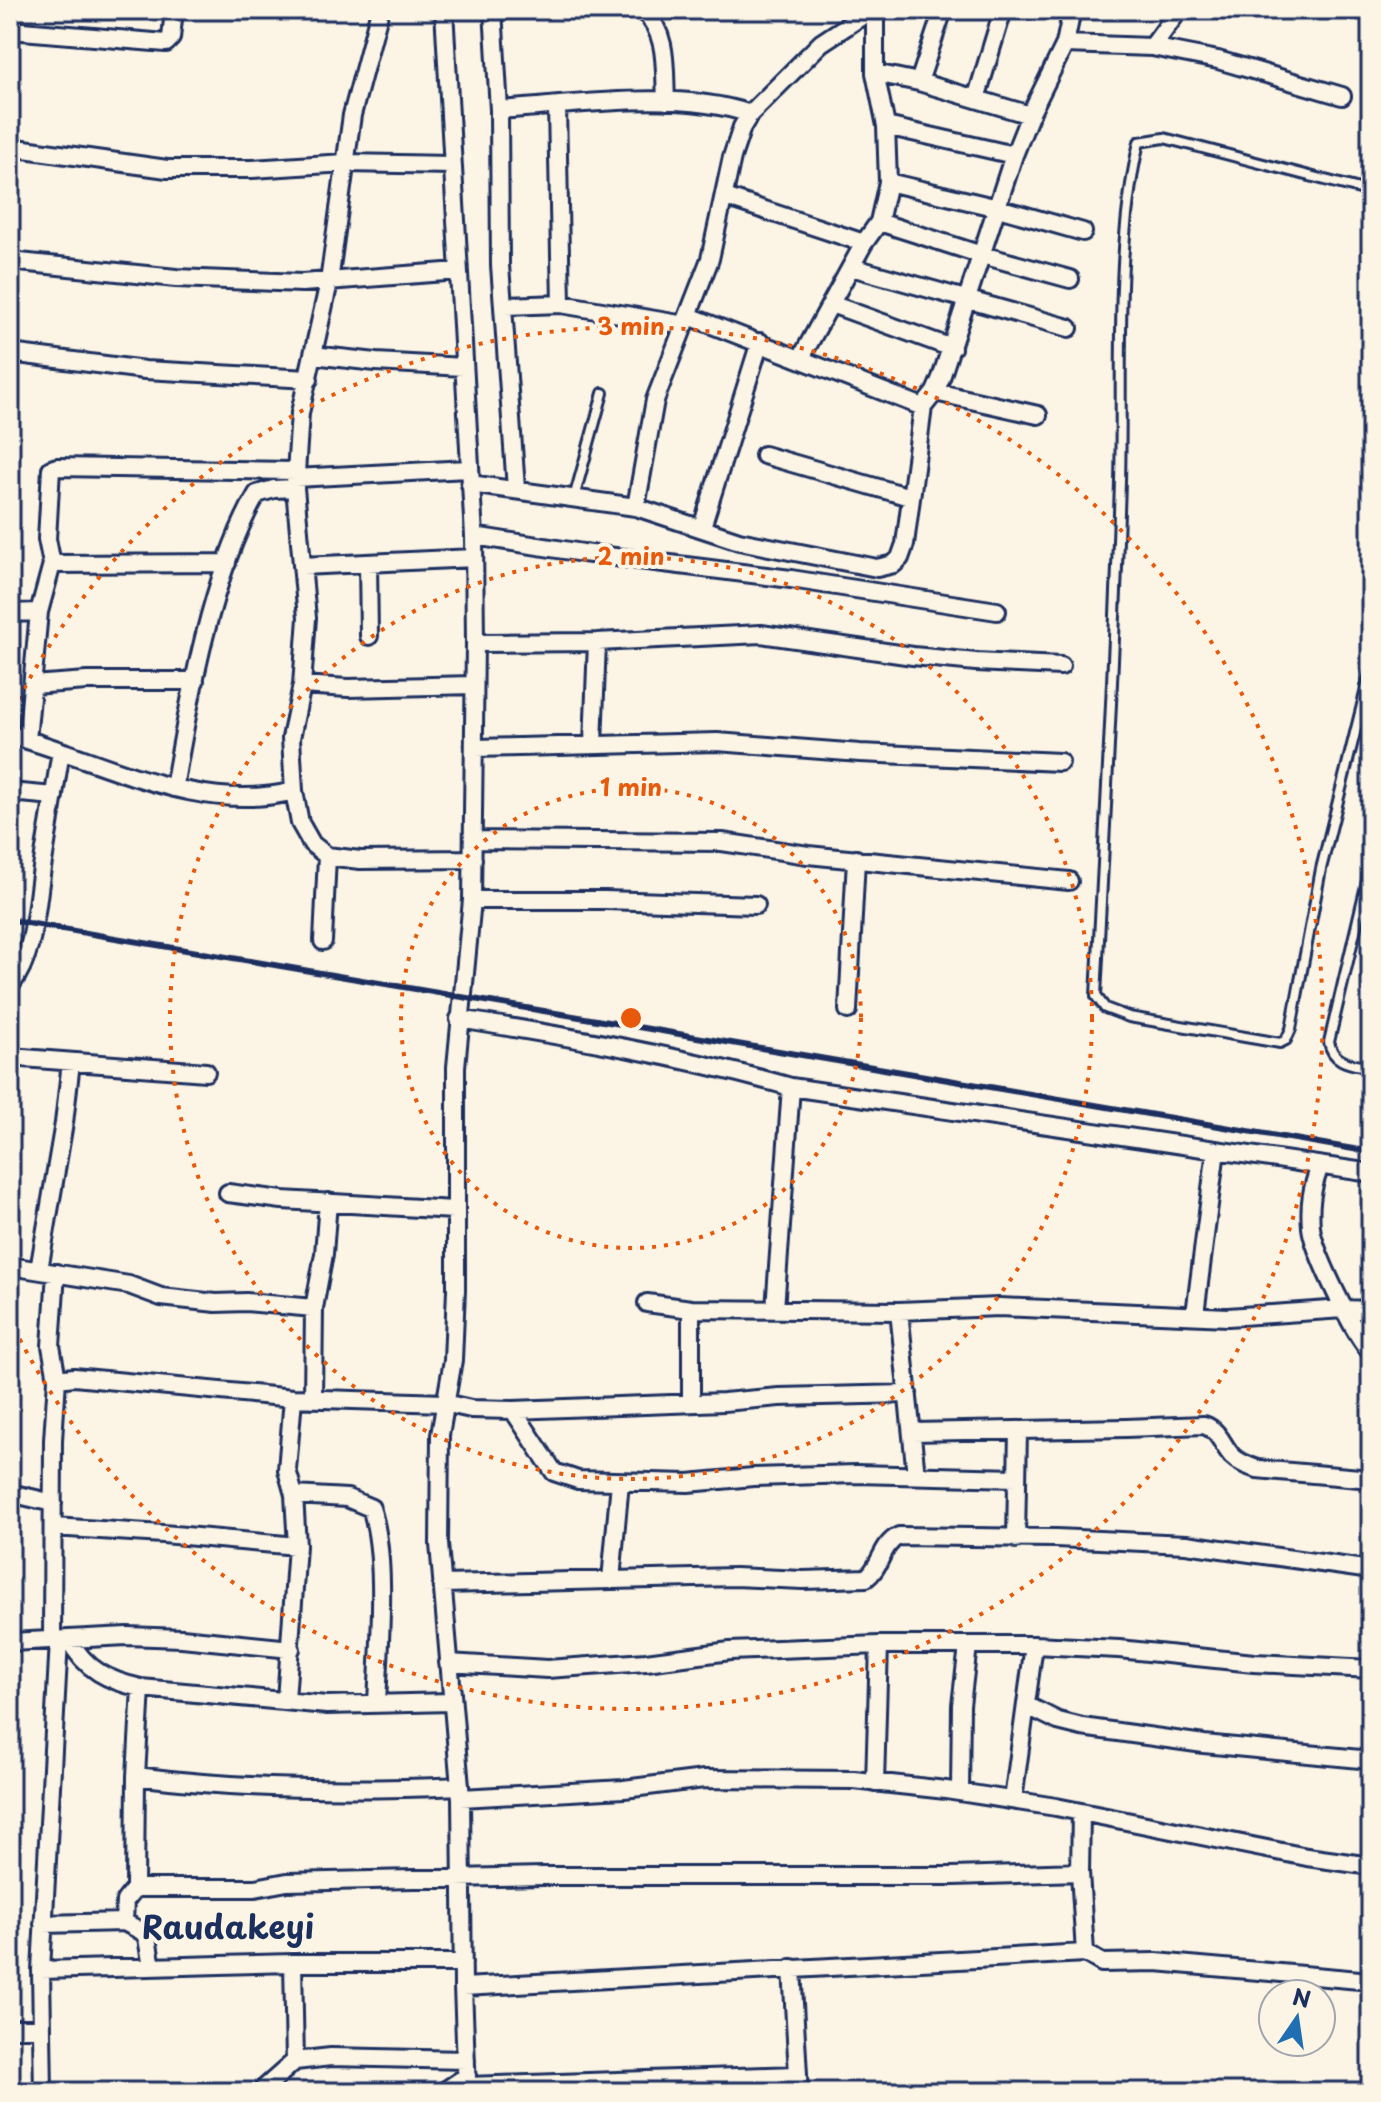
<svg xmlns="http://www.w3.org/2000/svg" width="1381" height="2102" font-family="'Playpen Sans',sans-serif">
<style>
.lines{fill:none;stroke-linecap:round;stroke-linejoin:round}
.lane-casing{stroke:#1b2f5e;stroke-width:14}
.street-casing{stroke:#1b2f5e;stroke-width:22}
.lane{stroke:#fcf5e5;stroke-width:8}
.street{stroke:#fcf5e5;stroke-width:16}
.rail{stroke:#1b2f5e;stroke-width:6}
.ring{fill:none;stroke:#e8590c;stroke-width:4;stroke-dasharray:4 8}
.labels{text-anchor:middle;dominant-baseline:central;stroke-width:8;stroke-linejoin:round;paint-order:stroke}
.district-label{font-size:32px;font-weight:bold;fill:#1b2f5e;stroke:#fcf5e5}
.centre{fill:#e8590c;stroke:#fcf5e5;stroke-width:4}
.ring-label{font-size:24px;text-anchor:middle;font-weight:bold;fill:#e8590c;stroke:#fcf5e5;stroke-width:8;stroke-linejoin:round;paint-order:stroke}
</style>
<rect width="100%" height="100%" fill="#fcf5e5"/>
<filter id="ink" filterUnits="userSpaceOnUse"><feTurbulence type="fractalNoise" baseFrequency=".0125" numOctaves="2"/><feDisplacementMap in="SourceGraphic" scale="16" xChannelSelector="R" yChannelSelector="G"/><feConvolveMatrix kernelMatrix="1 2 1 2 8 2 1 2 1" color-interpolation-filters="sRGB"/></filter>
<g filter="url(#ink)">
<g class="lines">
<defs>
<path id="lane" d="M1371,192L1164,138L1139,142C1114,252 1123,368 1120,481C1115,652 1105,824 1096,996L1105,1008L1129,1017L1280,1043L1286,1040L1291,1029L1321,869L1371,669
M574,498L603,393
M1371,864L1329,1042C1333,1064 1353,1064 1371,1068"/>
<path id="street" d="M380,10L352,115L329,282L300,413L295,488L307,618L302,685L291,738L294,791L300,823L312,844L327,856L360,860L473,859
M444,10L474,536L475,643L472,900L456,1067V1290L453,1360L440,1435L439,1544L461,1798L463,1987L467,2092
M493,10L499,110L500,265L516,489
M643,10C669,36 664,67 666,101
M10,30L166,43L171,38L174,10
M1065,44L1152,47L1218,60L1342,96
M1152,47L1179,10
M875,73L919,82L1030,115
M919,82L943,10
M976,99L1003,10
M557,107L561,304
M499,110C577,105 677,89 750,114
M886,126L1014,155
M10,147L167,169H252L345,163L452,165
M888,182L998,208L1083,232
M725,197L864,243
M879,222L982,255L1070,279
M10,261L176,278L302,283L458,271
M851,267L1069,328
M831,304L952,348
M505,306L561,304L685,325
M689,316L923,407
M10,353L145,370L309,379
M313,355L376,362L463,367
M801,358L864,243L879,222L888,182L886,126L875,73V10
M935,392L1038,415
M764,455L910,497
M295,478L468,469
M470,484L636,507L739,541L877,568L894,564L900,558L905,544L923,407L935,392L941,378L1014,155L1030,115L1065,44L1072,10
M636,507L655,400L710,259L732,157L742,127L750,114L821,43L871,10
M702,527L760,342
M474,536L583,553L791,579L997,611
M368,563L369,636
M52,564L227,563
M302,566L474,558
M10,613L39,612
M475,643L597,642L761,634L913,656L976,662L1061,666
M32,685L87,681H195
M302,685L348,688L474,685
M10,735C101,759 198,816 294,791
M27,740L39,612L52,564L47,539L51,469L57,467L295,471
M593,744L597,642
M474,748L717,742L860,753L1060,762
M174,788C189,700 212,571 257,494L274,489L295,488
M10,792L54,796
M474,840L722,842L808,855L1069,881
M472,900H605L756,905
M323,941L327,856
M10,986C35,954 36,907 42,868C48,829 55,790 61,751
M848,1010L856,859
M459,1019C571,1037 682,1056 791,1087L1371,1173
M10,1057L206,1072
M1320,1166C1312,1187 1309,1204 1311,1227C1313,1250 1355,1337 1371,1352
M228,1193L282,1200L454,1210
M10,1266L129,1285L161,1297L216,1303L246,1302L314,1308
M39,1270L64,1123L71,1062
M647,1303L691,1309L899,1311L999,1307L1228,1317L1343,1309L1371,1310
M775,1309L791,1087
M899,1311L916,1475
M1195,1314L1216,1150
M57,1379L74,1377L293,1398L444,1403L471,1409L513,1410L724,1402L779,1397L908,1394
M313,1399L314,1308L324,1254L328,1202
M691,1402V1309
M513,1410L554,1472L578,1480L688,1483L753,1477L856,1474L1017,1478
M913,1432L1126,1428L1204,1425C1219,1430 1222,1445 1232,1456C1239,1463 1248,1466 1257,1469L1371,1479
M10,1493L53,1503
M294,1495L347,1498L371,1508C388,1558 379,1650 377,1704
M53,1527L163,1534L297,1546
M1016,1539L1018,1430
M611,1580L620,1482
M442,1584L735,1577L803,1580L866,1578C881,1568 881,1544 899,1536L1056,1538L1186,1544L1371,1570
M69,1639C85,1670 109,1681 141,1688L327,1705L451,1702
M52,1640L53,1440L57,1379L51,1346L56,1273
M10,1642L127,1636L182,1638L291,1649
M448,1663L547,1669L646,1662L730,1651L879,1645H1034L1119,1649L1254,1663L1371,1669
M286,1700L297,1546L294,1495L287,1470L293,1398
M1026,1705L1058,1721L1082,1727L1204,1744L1371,1760
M136,1776C244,1790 351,1791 460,1786
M875,1783L879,1645
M960,1792L961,1705L968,1646
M461,1798L624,1789L704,1779L854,1780L946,1790L1056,1807L1307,1857L1371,1866
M1013,1800L1034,1645
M1081,1813L1080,1872L1085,1953
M135,1888H255L287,1882L543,1876H953L1080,1872
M124,1922L125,1901L135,1888L136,1776L141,1688
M43,1924L124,1922L143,1932L147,1938L152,1967
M293,1963L295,2061
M792,1968L799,2092
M41,1970L293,1963H463
M463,1987L1085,1953L1102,1963L1156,1962L1371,1981
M10,2028H42
M467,2086L797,2075
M43,2092L41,1970L59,1640
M260,2092L295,2061L331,2057L466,2060
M443,2092L467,2076"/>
</defs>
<!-- lane casing -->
<use href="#lane" class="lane-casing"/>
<!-- street casing -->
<use href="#street" class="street-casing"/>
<!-- lane -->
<use href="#lane" class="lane"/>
<!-- street -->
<use href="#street" class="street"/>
<!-- rail -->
<path class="rail" d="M10,920L1371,1152"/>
</g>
</g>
<!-- distance rings -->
<g class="ring">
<circle cx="631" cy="1018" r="230"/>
<circle cx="631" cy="1018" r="461"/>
<path d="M13 710A691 691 0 1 1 13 1326"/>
</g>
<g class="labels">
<!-- district labels -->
<g class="district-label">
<text x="228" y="1926">Raudakeyi</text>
</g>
</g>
<circle cx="631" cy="1018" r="12" class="centre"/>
<g class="ring-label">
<text x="631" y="335">3 min</text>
<text x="631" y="565">2 min</text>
<text x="631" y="796">1 min</text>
</g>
<!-- margin -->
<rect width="1381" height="2102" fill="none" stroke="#fcf5e5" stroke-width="40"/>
<rect x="20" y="20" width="1341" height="2062" fill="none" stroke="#1b2f5e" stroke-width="3" filter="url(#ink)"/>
<!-- north arrow -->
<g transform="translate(1297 2018) rotate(13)"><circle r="38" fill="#fcf5e5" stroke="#a2a6af" stroke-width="2"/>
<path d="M0-6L14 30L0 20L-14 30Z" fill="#1f6fb2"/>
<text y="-12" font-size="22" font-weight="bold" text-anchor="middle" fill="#1b2f5e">N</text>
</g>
</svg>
